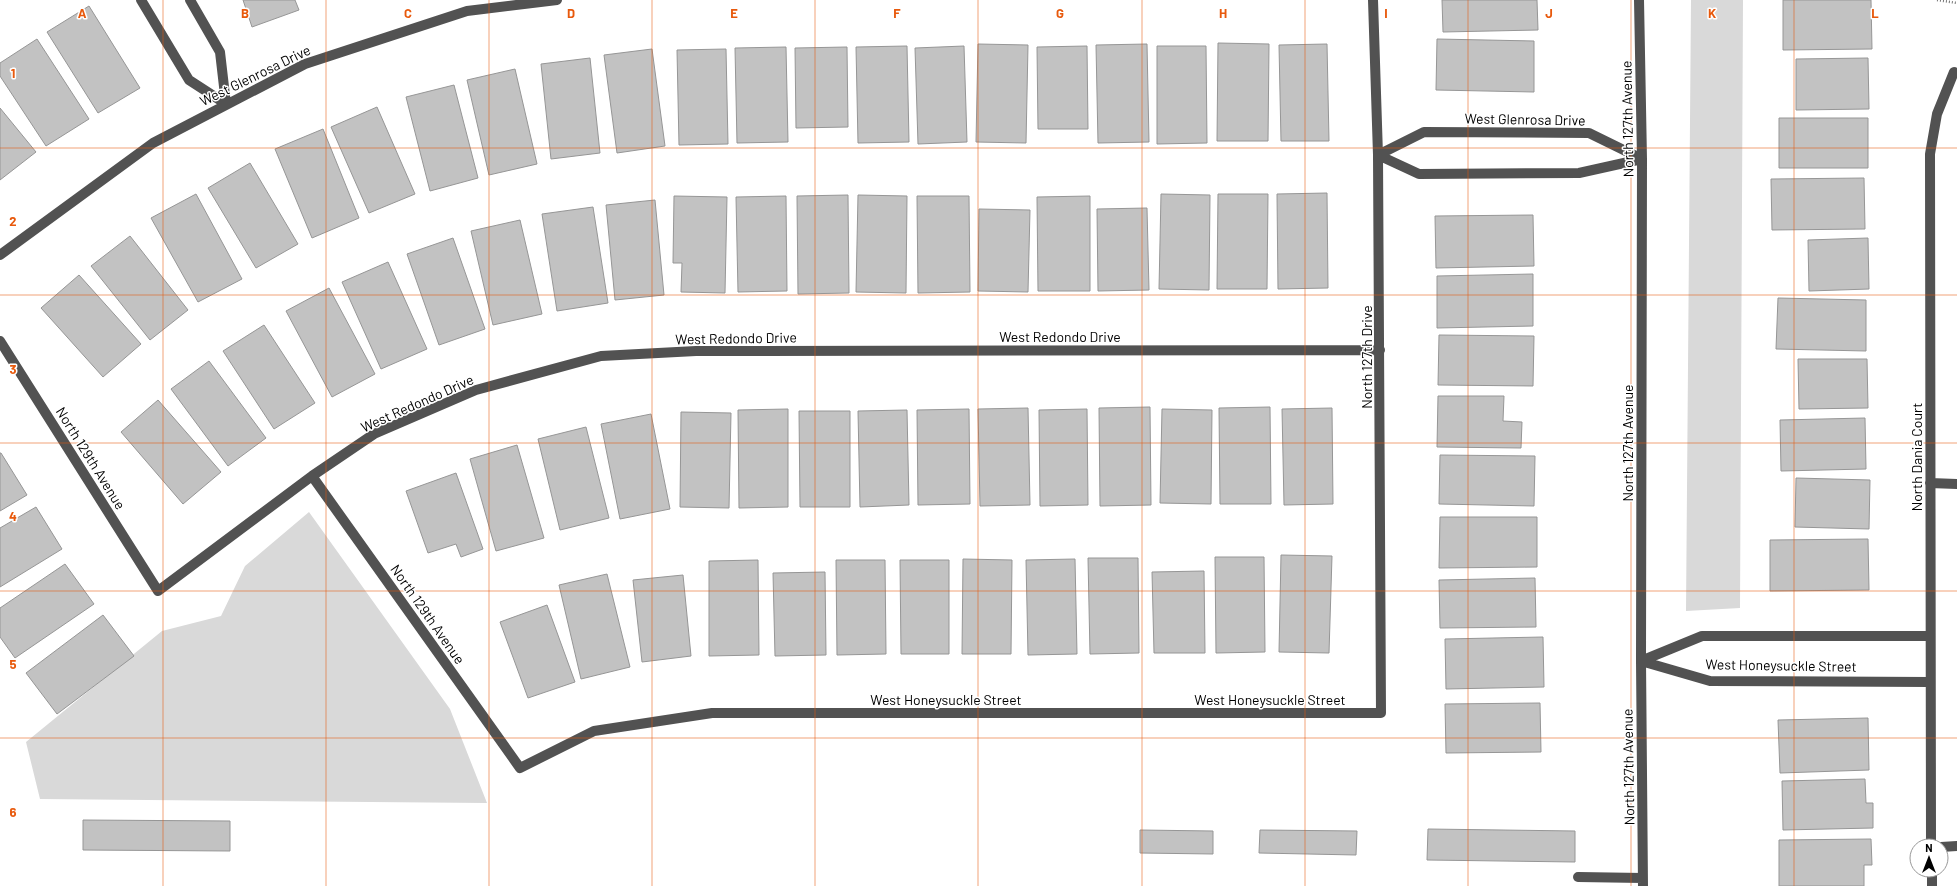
<svg xmlns="http://www.w3.org/2000/svg" width="1957" height="886" font-family="Barlow,sans-serif">
<style>
.green{fill:#d9d9d9}
.building{fill:#c2c2c2;stroke:#969696}
.lines{fill:none;stroke-linecap:round;stroke-linejoin:round}
.path{stroke:#747474;stroke-width:2.5;stroke-dasharray:1 2;stroke-linecap:butt}
.minor{stroke:#525252;stroke-width:10}
.grid{fill:none;stroke:#e8590c;stroke-width:1;stroke-opacity:0.55}
.labels{text-anchor:middle;dominant-baseline:central;stroke-width:3;stroke-linejoin:round;paint-order:stroke}
.street-label{font-size:14px;fill:#000;stroke:#fff}
.grid-label{font-size:13px;text-anchor:middle;font-weight:bold;fill:#e8590c;stroke:#fff;stroke-width:3;stroke-linejoin:round;paint-order:stroke}
</style>
<rect width="100%" height="100%" fill="#fff"/>
<!-- green -->
<path class="green" d="M1691,0H1743L1740,608L1686,611Z
M309,512L450,709L487,803L40,799L26,742L162,631L221,616L245,566Z"/>
<!-- building -->
<path class="building" d="M243,0H295L299,10L252,27Z
M1442,0H1537L1538,30L1443,32Z
M1783,0H1871L1872,49L1783,50Z
M89,6L140,88L98,113L47,32Z
M37,39L89,119L46,146L0,76V63Z
M1437,39L1534,41V92L1436,90Z
M1218,43L1269,44L1268,141H1217Z
M978,44L1028,45L1026,143L976,142Z
M1147,44L1149,142L1098,143L1096,45Z
M1327,44L1329,141H1281L1279,45Z
M907,46L909,142L858,143L856,47Z
M964,46L967,142L918,144L915,48Z
M1087,46L1088,129H1038L1037,47Z
M1157,46H1206L1207,143L1157,144Z
M786,47L788,142L737,143L735,48Z
M847,47L848,127L796,128L795,48Z
M652,49L665,146L617,153L604,55Z
M726,49L728,144L679,145L677,50Z
M590,58L600,153L551,159L541,64Z
M1868,58L1869,109L1796,110V59Z
M515,69L537,164L489,175L467,80Z
M454,85L478,178L430,191L406,97Z
M377,107L415,194L369,213L331,127Z
M0,108L36,152L0,180Z
M1779,118H1868V168H1779Z
M323,129L359,218L312,238L275,149Z
M250,163L298,244L256,268L208,188Z
M1864,178L1865,229L1772,230L1771,179Z
M1327,193L1328,288L1278,289L1277,194Z
M196,194L242,279L198,302L151,218Z
M1161,194L1210,195L1209,290L1159,289Z
M1218,194H1268L1267,289H1217Z
M848,195L849,293L798,294L797,196Z
M858,195L907,196L906,293L856,292Z
M674,196L727,197L725,293L681,292L682,263H673Z
M786,196L787,291L738,292L736,197Z
M917,196H969L970,292L918,293Z
M1090,196V291H1038L1037,197Z
M655,200L664,295L615,300L606,205Z
M593,207L608,303L557,311L542,214Z
M1147,208L1149,290L1098,291L1097,209Z
M979,209L1030,210L1028,292L978,291Z
M1533,215L1534,266L1436,268L1435,216Z
M520,220L542,314L493,325L471,231Z
M130,236L188,310L150,340L91,266Z
M453,238L485,329L439,345L407,254Z
M1868,238L1869,289L1809,291L1808,240Z
M388,262L427,349L381,369L342,282Z
M1533,274V326L1437,328V276Z
M79,275L141,344L103,377L41,308Z
M329,288L375,374L332,397L286,311Z
M1778,298L1866,300V351L1776,349Z
M264,325L315,403L274,429L223,351Z
M1439,335L1534,336L1533,386L1438,385Z
M1798,359H1867L1868,408L1799,409Z
M209,361L266,438L228,466L171,389Z
M1438,396H1504L1503,421L1522,422L1521,448L1437,447Z
M158,400L221,472L183,504L121,432Z
M1150,407L1151,505L1100,506L1099,408Z
M1270,407L1271,504H1220L1219,408Z
M1028,408L1030,505L980,506L978,409Z
M1332,408L1333,504L1284,505L1282,409Z
M788,409V507L739,508L738,410Z
M969,409L970,504L918,505L917,410Z
M1087,409L1088,505L1040,506L1039,410Z
M1162,409L1212,410L1211,504L1160,503Z
M907,410L909,505L860,507L858,411Z
M799,411H850V507H800Z
M681,412L731,413L729,508L680,507Z
M651,414L670,509L620,519L601,424Z
M1865,418L1866,469L1781,471L1780,420Z
M586,427L609,518L560,530L538,439Z
M517,445L544,538L496,551L470,459Z
M0,453H1L27,495L0,511Z
M1440,455L1535,456L1534,506L1439,504Z
M456,473L483,549L461,557L456,544L428,553L406,491Z
M1796,478L1870,480L1869,529L1795,527Z
M36,507L62,549L0,587V528Z
M1440,517H1537V567L1439,568Z
M1868,539L1869,590L1770,591V540Z
M1281,555L1332,556L1329,653L1279,652Z
M1215,557H1264L1265,652L1216,653Z
M1088,558H1138L1139,653L1090,654Z
M963,559L1012,560L1011,654H962Z
M1075,559L1077,654L1028,655L1026,560Z
M758,560L759,655L709,656V561Z
M836,560H885L886,654L837,655Z
M900,560H949V654H901Z
M65,564L94,604L15,658L0,637V608Z
M1204,571L1205,653H1154L1152,572Z
M825,572L826,655L775,656L773,573Z
M607,574L630,667L581,679L559,585Z
M683,575L691,656L642,662L633,580Z
M1535,578L1536,627L1440,628L1439,580Z
M547,605L575,682L528,698L500,622Z
M103,615L134,656L57,714L26,673Z
M1543,637L1544,687L1446,689L1445,639Z
M1540,703L1541,752L1446,753L1445,704Z
M1868,718L1869,770L1780,773L1778,720Z
M1865,779L1866,803H1873V828L1783,830L1782,781Z
M83,820L230,821V851L83,850Z
M1428,829L1575,831V862L1427,860Z
M1140,830L1213,831V854L1140,853Z
M1260,830L1357,831L1356,855L1259,853Z
M1871,839L1872,865H1864V886H1779V840Z"/>
<g class="lines">
<!-- path -->
<path class="path" d="M1937,0L1957,3"/>
<!-- minor -->
<path class="minor" d="M141,0L189,80L226,104
M190,0L220,52L226,104
M1639,0L1642,159L1641,661L1643,886
M1378,155L1424,132L1589,133L1642,159
M1378,155L1419,174L1579,173L1642,159
M0,255L153,143L305,64L467,11L557,0
M0,341L158,591L312,476L374,434L476,390L601,356L696,351L1380,350
M312,476L520,768L594,731L712,713H1381L1378,155L1373,0
M1930,483L1957,484
M1641,661L1702,636H1930
M1641,661L1710,681L1930,682
M1931,846L1930,154L1937,114L1954,72
M1941,847L1957,846
M1932,870V886
M1578,877L1643,878"/>
</g>
<!-- grid -->
<path class="grid" d="M163,0V886M326,0V886M489,0V886M652,0V886M815,0V886M978,0V886M1142,0V886M1305,0V886M1468,0V886M1631,0V886M1794,0V886M0,148H1957M0,295H1957M0,443H1957M0,591H1957M0,738H1957"/>
<g class="labels">
<!-- street labels -->
<g class="street-label">
<text transform="translate(255 75) rotate(-26)">West Glenrosa Drive</text>
<text transform="translate(1525 119) rotate(1)">West Glenrosa Drive</text>
<text transform="translate(1627 119) rotate(-91)">North 127th Avenue</text>
<text x="1060" y="336">West Redondo Drive</text>
<text transform="translate(736 338) rotate(-1)">West Redondo Drive</text>
<text transform="translate(1366 357) rotate(-90)">North 127th Drive</text>
<text transform="translate(417 403) rotate(-24)">West Redondo Drive</text>
<text transform="translate(1627 443) rotate(-90)">North 127th Avenue</text>
<text transform="translate(1916 457) rotate(-90)">North Dania Court</text>
<text transform="translate(91 458) rotate(58)">North 129th Avenue</text>
<text transform="translate(428 614) rotate(55)">North 129th Avenue</text>
<text transform="translate(1781 665) rotate(1)">West Honeysuckle Street</text>
<text x="946" y="699">West Honeysuckle Street</text>
<text x="1270" y="699">West Honeysuckle Street</text>
<text transform="translate(1628 767) rotate(-91)">North 127th Avenue</text>
</g>
</g>
<g class="grid-label">
<text x="82" y="18">A</text>
<text x="245" y="18">B</text>
<text x="408" y="18">C</text>
<text x="571" y="18">D</text>
<text x="734" y="18">E</text>
<text x="897" y="18">F</text>
<text x="1060" y="18">G</text>
<text x="1223" y="18">H</text>
<text x="1386" y="18">I</text>
<text x="1549" y="18">J</text>
<text x="1712" y="18">K</text>
<text x="1875" y="18">L</text>
<text x="13" y="78">1</text>
<text x="13" y="226">2</text>
<text x="13" y="374">3</text>
<text x="13" y="521">4</text>
<text x="13" y="669">5</text>
<text x="13" y="817">6</text>
</g>
<!-- north arrow -->
<g transform="translate(1929 858)"><circle r="19" fill="#ffffff" stroke="#999999"/>
<path d="M0-3L7 15L0 10L-7 15Z" fill="#000000"/>
<text y="-6" font-size="11" font-weight="bold" text-anchor="middle" fill="#000000">N</text>
</g>
</svg>
